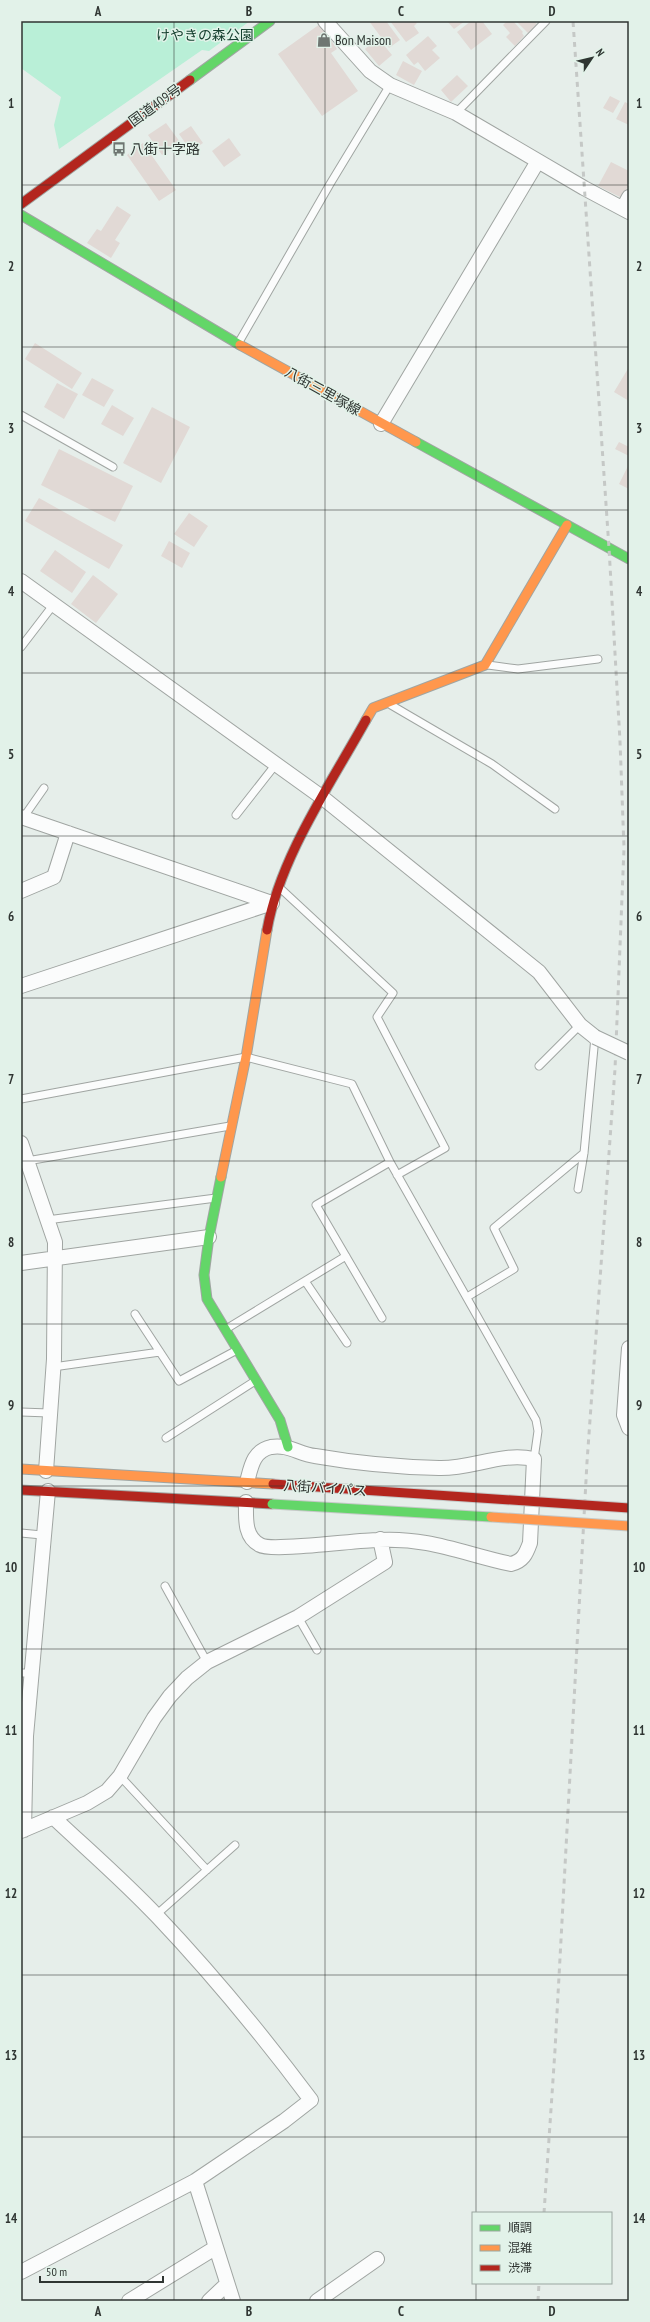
<svg xmlns="http://www.w3.org/2000/svg" width="650" height="2322" font-family="'PT Sans Narrow','Noto Sans JP',sans-serif">
<style>
.green{fill:#b9efd7}
.building{fill:#e1d9d5}
.lines{fill:none;stroke-linecap:round;stroke-linejoin:round}
.lane-casing{stroke:#a0a5a2;stroke-width:9}
.street-casing{stroke:#a0a5a2;stroke-width:16}
.fast-casing{stroke:#a0a5a2;stroke-width:11}
.slow-casing{stroke:#a0a5a2;stroke-width:11}
.jam-casing{stroke:#a0a5a2;stroke-width:11}
.lane{stroke:#fbfcfc;stroke-width:7}
.street{stroke:#fbfcfc;stroke-width:14}
.fast{stroke:#63d668;stroke-width:9}
.slow{stroke:#ff974d;stroke-width:9}
.jam{stroke:#b3261e;stroke-width:9}
.rail{stroke:#c5c8c6;stroke-width:3;stroke-dasharray:5 5;stroke-linecap:butt}
.street-bridge-casing{stroke:#a0a5a2;stroke-width:16;stroke-linecap:butt}
.fast-bridge-casing{stroke:#c5c8c7;stroke-width:11;stroke-linecap:butt}
.slow-bridge-casing{stroke:#c5c8c7;stroke-width:11;stroke-linecap:butt}
.jam-bridge-casing{stroke:#c5c8c7;stroke-width:11;stroke-linecap:butt}
.street-bridge{stroke:#fbfcfc;stroke-width:14}
.fast-bridge{stroke:#63d668;stroke-width:9}
.slow-bridge{stroke:#ff974d;stroke-width:9}
.jam-bridge{stroke:#b3261e;stroke-width:9}
.grid{fill:none;stroke:#2f3532;stroke-width:1;stroke-opacity:0.55}
.labels{text-anchor:middle;dominant-baseline:central;stroke-width:3;stroke-linejoin:round;paint-order:stroke}
.park-label{font-size:14px;fill:#15402f;stroke:#e2f2e9}
.poi-label{font-size:14px;fill:#2f3532;stroke:#e2f2e9;text-anchor:start}
.street-label{font-size:14px;fill:#2f3532;stroke:#e2f2e9}
.neatline{fill:none;stroke:#2f3532;stroke-width:1.5}
.grid-label{font-size:13px;text-anchor:middle;font-weight:bold;fill:#2f3532}
</style>
<rect width="100%" height="100%" fill="#e6eeea"/>
<!-- green -->
<path class="green" d="M21,21H250L209,51L202,50L59,149L54,125L61,97L21,68Z"/>
<!-- building -->
<path class="building" d="M369,21H386L400,40L389,48Z
M390,21H415L417,23L414,26L419,33L406,42Z
M447,21H465L454,29Z
M471,21H482L492,34L471,50L457,32Z
M507,21H513L523,32L522,33L524,36L515,46L506,37L510,33L503,25Z
M516,21H534L537,24L528,33Z
M320,24L337,49L331,53L358,91L322,116L278,54Z
M428,36L437,46L432,50L440,58L425,71L418,62L414,65L406,55Z
M378,38L392,55L379,66L365,49Z
M403,61L422,71L414,85L396,75Z
M457,75L468,86L451,102L441,90Z
M610,96L620,101L613,113L603,108Z
M625,102L629,104V125L616,119Z
M166,123L180,142L162,155L148,135Z
M191,126L203,143L191,151L179,134Z
M229,138L241,155L224,167L212,151Z
M143,143L176,190L159,201L127,155Z
M611,162L629,171V184L622,198L598,186Z
M117,206L131,215L115,240L120,243L111,258L87,243L97,229L101,231Z
M35,343L82,373L72,389L25,359Z
M629,367V401L614,392Z
M92,378L114,390L104,407L82,395Z
M57,383L78,394L64,419L44,407Z
M112,405L134,418L123,436L101,424Z
M152,407L190,427L161,483L123,463Z
M619,442L629,447V456L615,449Z
M59,449L133,486L115,522L41,485Z
M629,464V489L619,484Z
M39,498L123,545L109,569L25,521Z
M189,513L208,526L194,547L174,534Z
M169,541L190,553L182,568L161,556Z
M55,550L86,572L72,593L40,571Z
M93,575L118,594L96,623L71,604Z"/>
<g class="lines">
<defs>
<path id="lane" d="M456,113L546,21
M239,342L330,184L390,85
M21,415L113,467
M21,647L54,604
M488,665L518,669L598,659
M391,705L492,764L555,809
M236,815L276,764
M23,818L44,788
M280,888L393,993L377,1017L445,1148L397,1175
M539,1066L580,1025
M21,1099L246,1057L352,1084L390,1162L536,1420L538,1431L534,1459
M27,1161L230,1126
M578,1189L584,1153L595,1037
M47,1220L216,1198
M305,1281L347,1343
M467,1297L514,1269L494,1228L584,1153
M135,1314L179,1381L237,1350
M382,1318L316,1205L390,1162
M226,1329L346,1256
M53,1367L160,1352
M21,1412L49,1413
M166,1438L255,1381
M21,1533L42,1535
M165,1586L207,1662
M298,1617L317,1650
M21,1673H32
M120,1776L207,1870
M156,1915L235,1845"/>
<path id="street" d="M325,21L370,71L390,85L456,113L584,188L629,212
M623,208L629,197
M381,424L538,161
M21,581L323,798L539,972L580,1025L595,1037
M21,817L272,903
M21,891L54,877L68,833
M21,986L272,903
M21,1143L55,1242L54,1359L46,1471
M21,1263L209,1237
M629,1348L624,1415L629,1428
M246,1502C246,1518 244,1537 260,1545C272,1552 357,1540 378,1540C429,1537 464,1554 511,1564C523,1561 526,1554 530,1543L534,1459C501,1452 472,1469 439,1468C397,1467 355,1463 315,1456C299,1454 288,1444 271,1447C253,1451 251,1467 247,1482
M24,1830L26,1736L48,1491
M21,1831L87,1803L107,1791L120,1776L154,1718L170,1696L187,1678L207,1662L298,1617L385,1562L380,1539
M195,2181L233,2301
M21,2272L195,2181L284,2121L311,2100C263,2036 212,1974 157,1916C124,1881 88,1850 53,1817
M129,2301L215,2248
M209,2301L227,2284
M317,2301L377,2259"/>
<path id="fast" d="M190,80L270,21
M21,215L240,345
M416,442L629,559
M221,1177L209,1237L204,1275L207,1299L280,1420L288,1447"/>
<path id="slow" d="M240,345L416,442
M366,720L373,708L485,665L567,525
M221,1177L246,1057L267,930
M21,1469L273,1484"/>
<path id="jam" d="M21,204L190,80
M267,930C280,857 330,785 366,720
M21,1490L272,1504"/>
</defs>
<!-- lane casing -->
<use href="#lane" class="lane-casing"/>
<!-- street casing -->
<use href="#street" class="street-casing"/>
<!-- fast casing -->
<use href="#fast" class="fast-casing"/>
<!-- slow casing -->
<use href="#slow" class="slow-casing"/>
<!-- jam casing -->
<use href="#jam" class="jam-casing"/>
<!-- lane -->
<use href="#lane" class="lane"/>
<!-- street -->
<use href="#street" class="street"/>
<!-- fast -->
<use href="#fast" class="fast"/>
<!-- slow -->
<use href="#slow" class="slow"/>
<!-- jam -->
<use href="#jam" class="jam"/>
<!-- rail -->
<path class="rail" d="M544,2213L555,2050L587,1462L615,1069L624,848L620,741L609,548L573,21
M538,2301L539,2283"/>
<defs>
<path id="street-bridge" d="M595,1037L629,1053"/>
<path id="fast-bridge" d="M272,1504L491,1517"/>
<path id="slow-bridge" d="M491,1517L629,1526"/>
<path id="jam-bridge" d="M273,1484L629,1508"/>
</defs>
<!-- street-bridge casing -->
<use href="#street-bridge" class="street-bridge-casing"/>
<!-- fast-bridge casing -->
<use href="#fast-bridge" class="fast-bridge-casing"/>
<!-- slow-bridge casing -->
<use href="#slow-bridge" class="slow-bridge-casing"/>
<!-- jam-bridge casing -->
<use href="#jam-bridge" class="jam-bridge-casing"/>
<!-- street-bridge -->
<use href="#street-bridge" class="street-bridge"/>
<!-- fast-bridge -->
<use href="#fast-bridge" class="fast-bridge"/>
<!-- slow-bridge -->
<use href="#slow-bridge" class="slow-bridge"/>
<!-- jam-bridge -->
<use href="#jam-bridge" class="jam-bridge"/>
</g>
<!-- grid -->
<path class="grid" d="M174,21V2301M325,21V2301M476,21V2213M21,185H629M21,347H629M21,510H629M21,673H629M21,836H629M21,998H629M21,1161H629M21,1324H629M21,1486H629M21,1649H629M21,1812H629M21,1975H629M21,2137H629M476,2283V2301"/>
<!-- icons -->
<defs>
<symbol id="shop-bare" viewBox="-9 -9 18 18"><path d="M-5-2.5h2.3a2.7 3.5 0 0 1 5.4 0H5L5.5 6h-11ZM-1.5-2.5h3a1.5 2.3 0 0 0-3 0Z" fill="#6f7672" stroke="#e2f2e9" stroke-width="2.5" paint-order="stroke"/></symbol>
<symbol id="bus-bare" viewBox="-9 -9 18 18"><path d="M-5-6H5V4H4V6H2V4H-2V6H-4V4H-5ZM-3.5-4V0h7V-4ZM-3.5 1.2v1.5H-2V1.2ZM2 1.2v1.5H3.5V1.2Z" fill="#6f7672" stroke="#e2f2e9" stroke-width="2.5" paint-order="stroke"/></symbol>
</defs>
<g fill-rule="evenodd">
<use href="#shop-bare" x="314" y="30" width="20" height="20"/>
<use href="#bus-bare" x="109" y="139" width="20" height="20"/>
</g>
<g class="labels">
<!-- park labels -->
<g class="park-label">
<text x="205" y="35">けやきの森公園</text>
</g>
<!-- poi labels -->
<g class="poi-label">
<text x="335" y="40">Bon Maison</text>
<text x="130" y="149">八街十字路</text>
</g>
<!-- street labels -->
<g class="street-label">
<text transform="translate(155 105) rotate(-36)">国道409号</text>
<text transform="translate(323 391) rotate(29)">八街三里塚線</text>
<text transform="translate(325 1488) rotate(4)">八街バイパス</text>
</g>
</g>
<!-- border -->
<rect width="650" height="2322" fill="none" stroke="#e2f2e9" stroke-width="44"/>
<!-- legend -->
<rect x="472" y="2212" width="140" height="72" fill="#e2f2e9" stroke="#9aa6a0"/>
<rect x="480" y="2225" width="20" height="6" fill="#63d668" stroke="#9aa6a0"/>
<text x="508" y="2232" font-size="12" fill="#2f3532">順調</text>
<rect x="480" y="2245" width="20" height="6" fill="#ff974d" stroke="#9aa6a0"/>
<text x="508" y="2252" font-size="12" fill="#2f3532">混雑</text>
<rect x="480" y="2265" width="20" height="6" fill="#b3261e" stroke="#9aa6a0"/>
<text x="508" y="2272" font-size="12" fill="#2f3532">渋滞</text>
<!-- north arrow -->
<g transform="translate(592 58) rotate(55)" stroke="#e2f2e9" stroke-width="3" paint-order="stroke">
<path d="M0-3L7 15L0 10L-7 15Z" fill="#2f3532"/>
<text y="-6" font-size="11" font-weight="bold" text-anchor="middle" fill="#2f3532">N</text>
</g>
<!-- scale -->
<path d="M40 2276v6h123v-6" fill="none" stroke="#2f3532" stroke-width="2"/>
<text x="46" y="2276" font-size="12" fill="#2f3532" stroke="#e2f2e9" stroke-width="3" paint-order="stroke">50 m</text>
<rect x="22" y="22" width="606" height="2278" class="neatline"/>
<g class="grid-label">
<text x="98" y="16">A</text>
<text x="249" y="16">B</text>
<text x="401" y="16">C</text>
<text x="552" y="16">D</text>
<text x="11" y="108">1</text>
<text x="639" y="108">1</text>
<text x="11" y="271">2</text>
<text x="639" y="271">2</text>
<text x="11" y="433">3</text>
<text x="639" y="433">3</text>
<text x="11" y="596">4</text>
<text x="639" y="596">4</text>
<text x="11" y="759">5</text>
<text x="639" y="759">5</text>
<text x="11" y="921">6</text>
<text x="639" y="921">6</text>
<text x="11" y="1084">7</text>
<text x="639" y="1084">7</text>
<text x="11" y="1247">8</text>
<text x="639" y="1247">8</text>
<text x="11" y="1410">9</text>
<text x="639" y="1410">9</text>
<text x="11" y="1572">10</text>
<text x="639" y="1572">10</text>
<text x="11" y="1735">11</text>
<text x="639" y="1735">11</text>
<text x="11" y="1898">12</text>
<text x="639" y="1898">12</text>
<text x="11" y="2060">13</text>
<text x="639" y="2060">13</text>
<text x="11" y="2223">14</text>
<text x="639" y="2223">14</text>
<text x="98" y="2316">A</text>
<text x="249" y="2316">B</text>
<text x="401" y="2316">C</text>
<text x="552" y="2316">D</text>
</g>
</svg>
